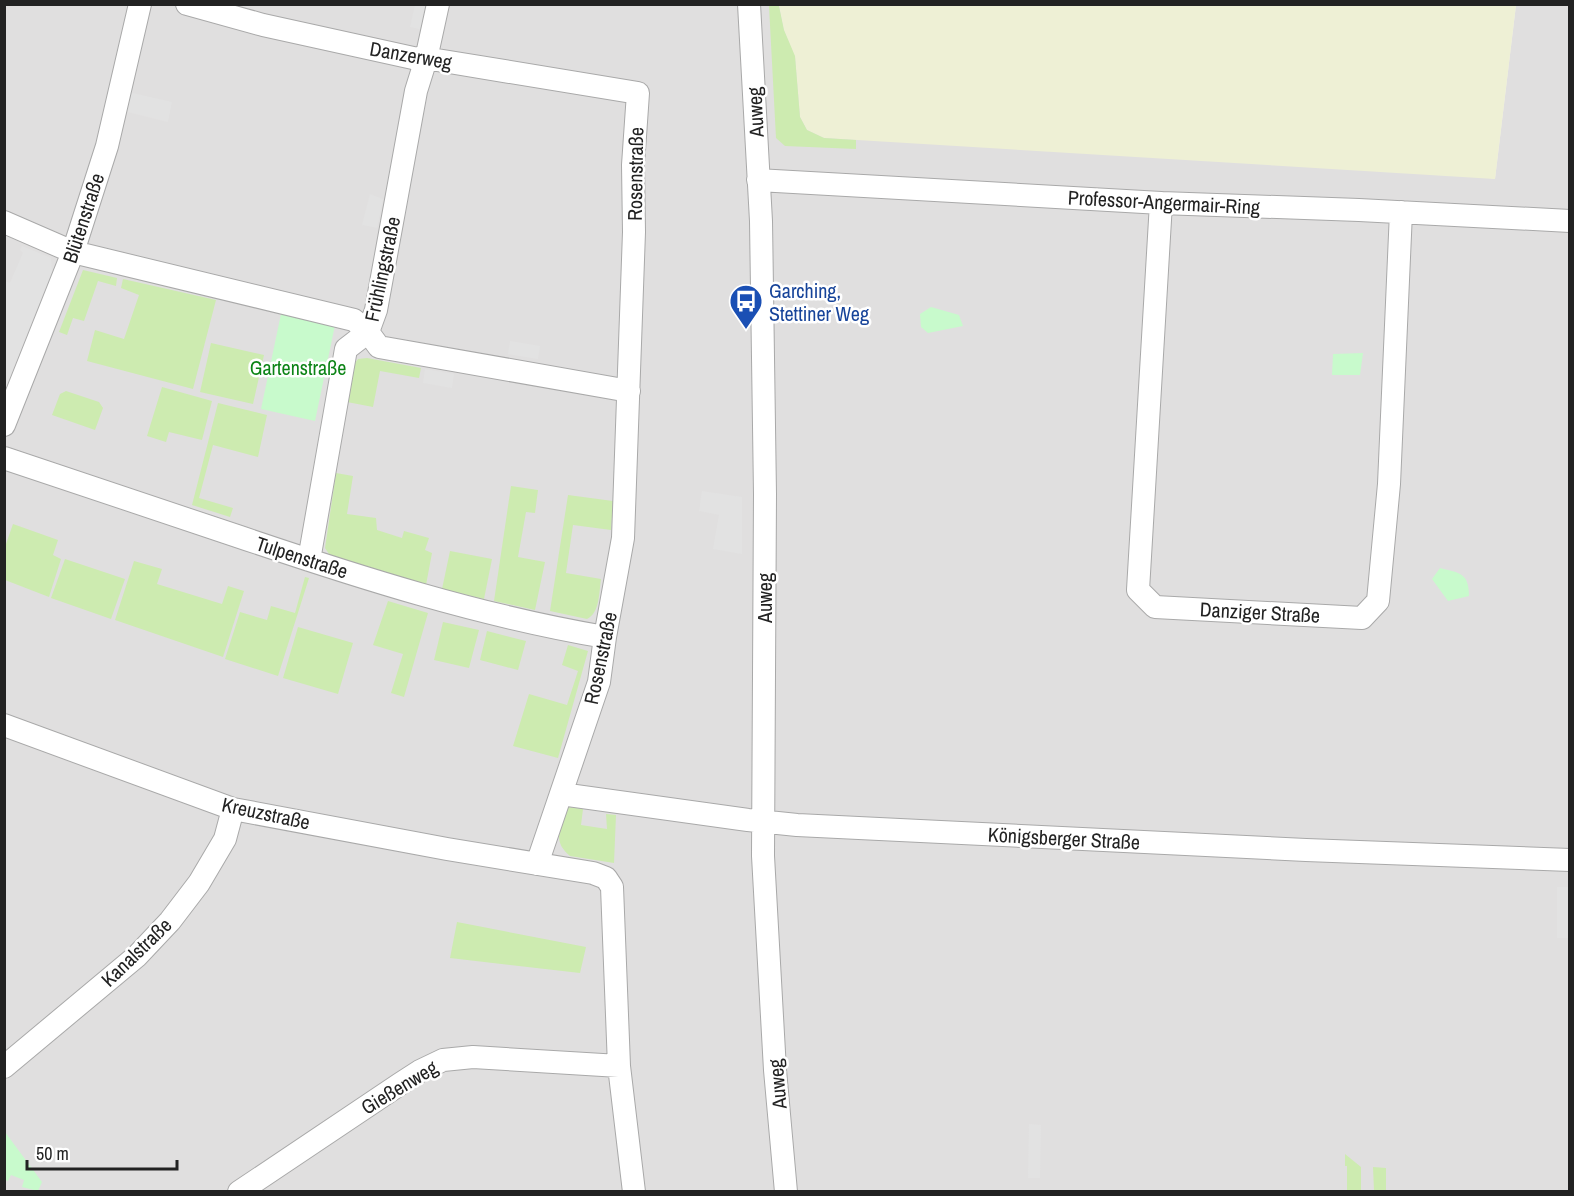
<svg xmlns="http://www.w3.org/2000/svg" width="1574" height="1196" font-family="'Archivo Narrow',sans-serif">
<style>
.residential{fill:#e0dfdf}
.farmland{fill:#eef0d5}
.grass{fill:#cdebb0}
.park{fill:#c8facc}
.parking{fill:#e2e2e2}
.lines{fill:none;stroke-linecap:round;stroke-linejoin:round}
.minor-casing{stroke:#a9a9a9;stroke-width:24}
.minor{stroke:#fff;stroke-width:22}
.labels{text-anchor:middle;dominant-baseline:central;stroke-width:5;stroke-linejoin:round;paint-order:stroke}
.street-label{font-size:20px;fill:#222;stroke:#fff}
.transit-label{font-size:20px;fill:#164399;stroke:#fff;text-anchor:start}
.park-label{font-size:20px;fill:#0c8416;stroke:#fff}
</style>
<rect width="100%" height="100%" fill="#f2efe9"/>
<!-- residential -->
<path class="residential" d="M5,5H779L784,30L795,56L1495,179L1516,5H1569V1191L5,1192Z"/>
<!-- farmland -->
<path class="farmland" d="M779,5H1516L1495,179L824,138L807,130L800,117L795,57L784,30Z"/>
<!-- grass -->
<path class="grass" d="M769,6H779L784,30L795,56L800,117L807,130L824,138L856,140V149L785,146L776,138Z
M83,270L117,278L116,286L98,281L84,321L73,318L67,335L59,332Z
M123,279L216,300L193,389L87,361L95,330L124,339L139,295L121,288Z
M211,343L264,355L253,404L200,392Z
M367,358L421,368L419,378L380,371L373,407L347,402L355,363L358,359Z
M162,387L212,401L202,440L169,432L166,442L147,436Z
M66,391L99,402L103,408L95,430L52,415L60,394Z
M218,403L267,415L258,457L213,445L199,498L233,508L230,517L192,505Z
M336,473L353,476L347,514L376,518L377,530L402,538L404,531L429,538L425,550L432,553L426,585L331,557L325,548Z
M511,486L538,490L535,513L526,512L518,557L545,562L535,610L494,601Z
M568,495L613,501L611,530L573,525L566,573L601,579C599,592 600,613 587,619L550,611Z
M13,524L58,540L53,555L61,559L49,597L5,580V544H6Z
M450,551L492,559L484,599L442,589Z
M65,559L125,579L111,619L51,598Z
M134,561L162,569L157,584L222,604L228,586L244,591L223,657L115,620Z
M305,577L309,578L278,676L225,659L240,612L267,620L271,606L295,613Z
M388,601L428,613L404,697L391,693L403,654L373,645Z
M443,622L479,630L469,668L434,660Z
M298,627L353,643L338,694L283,678Z
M487,631L526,641L518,670L480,660Z
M568,645L588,651L558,758L513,746L529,694L567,705L578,671L562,665Z
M568,807L583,809L581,825L607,829L606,814L616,815L614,863L570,856C551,841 561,826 568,807Z
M457,922L586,947L580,973L450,958Z
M1345,1154L1361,1167V1191H1347V1166H1345Z
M1373,1167L1386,1168V1191H1374Z"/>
<!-- park -->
<path class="park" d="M931,307L959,315L963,326L928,333L921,327L920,314Z
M281,314L335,325L315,421L261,409Z
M1363,353L1360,375H1332L1333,354Z
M1440,568C1460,573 1469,573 1469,596L1448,601L1432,579Z
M5,1132L42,1182L38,1191L22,1187L24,1180L11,1175L8,1181L5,1180Z"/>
<!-- parking -->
<path class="parking" d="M415,5H429L423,30L410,27Z
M128,92L172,102L168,122L124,111Z
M370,194L383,199L377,228L362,225Z
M22,246L51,258L52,272L5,390V281L10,283L23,253L20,250Z
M510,341L540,346L538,359L508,354Z
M425,369L454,374L452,388L423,383Z
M702,491L742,497V554L713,549L719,515L699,511Z
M1557,887H1569V938H1557Z
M1029,1124L1041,1125L1040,1178H1028Z"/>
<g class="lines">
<defs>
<path id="minor" d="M187,4L263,25L413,58L437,60L638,93L633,165L634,232L623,538L605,637L599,682L537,864
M749,4L761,221L765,494L763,856L775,1070L786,1192
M758,180L1161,203L1359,210L1570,221
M1161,203L1138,590L1155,607L1362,618L1378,601L1389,484L1401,212
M4,222L73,252L354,320L368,332L379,347L629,391
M4,425L73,252L107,146L140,4
M4,458C82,484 160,510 237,536C358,577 480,616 605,637
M309,560L346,349L368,332L376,310L416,91L426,59L438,4
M4,725L233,809L447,849L593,873L606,878L612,887L619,1066L634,1192
M561,794L748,820L797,825L1306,850L1570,860
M4,1067L137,956L170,921L199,883L225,839L233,809
M239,1192L400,1084L420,1071L443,1060L473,1057L619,1066"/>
</defs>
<!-- minor casing -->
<use href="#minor" class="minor-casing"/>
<!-- minor -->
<use href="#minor" class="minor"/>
</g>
<!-- icons -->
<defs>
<symbol id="bus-pin" viewBox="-11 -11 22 30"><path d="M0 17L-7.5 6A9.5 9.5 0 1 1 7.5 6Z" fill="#1a4fb4" stroke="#fff"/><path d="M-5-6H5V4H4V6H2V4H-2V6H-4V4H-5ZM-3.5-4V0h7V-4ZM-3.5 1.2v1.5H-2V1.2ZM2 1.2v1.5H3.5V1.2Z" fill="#fff"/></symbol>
</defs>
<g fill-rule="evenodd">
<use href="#bus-pin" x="727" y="282" width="38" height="52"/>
</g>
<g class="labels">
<!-- street labels -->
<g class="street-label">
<text transform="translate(411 55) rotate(10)">Danzerweg</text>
<text transform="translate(755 112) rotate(-93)">Auweg</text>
<text transform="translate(635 174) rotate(-89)">Rosenstraße</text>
<text transform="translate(1164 202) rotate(3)">Professor-Angermair-Ring</text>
<text transform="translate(83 218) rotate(-72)">Blütenstraße</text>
<text transform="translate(382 269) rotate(-78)">Frühlingstraße</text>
<text transform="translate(302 557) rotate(18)">Tulpenstraße</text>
<text transform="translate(764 598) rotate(-90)">Auweg</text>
<text transform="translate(1260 612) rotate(3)">Danziger Straße</text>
<text transform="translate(600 658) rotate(-78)">Rosenstraße</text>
<text transform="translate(266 813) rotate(12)">Kreuzstraße</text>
<text transform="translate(1064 838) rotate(3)">Königsberger Straße</text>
<text transform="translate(136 952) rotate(-44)">Kanalstraße</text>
<text transform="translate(777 1084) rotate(-95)">Auweg</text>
<text transform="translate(399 1087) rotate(-31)">Gießenweg</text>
</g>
<!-- transit labels -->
<g class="transit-label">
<text x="769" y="290">Garching,<tspan x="769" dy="23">Stettiner Weg</tspan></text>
</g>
<!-- park labels -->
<g class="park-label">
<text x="298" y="367">Gartenstraße</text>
</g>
</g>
<!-- border -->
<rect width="1574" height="1196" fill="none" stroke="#222222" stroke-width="12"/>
<!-- scale -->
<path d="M27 1160v9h150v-9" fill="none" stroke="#222222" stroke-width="3"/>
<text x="36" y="1160" font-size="18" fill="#222222" stroke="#ffffff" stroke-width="4.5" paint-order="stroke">50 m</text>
</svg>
